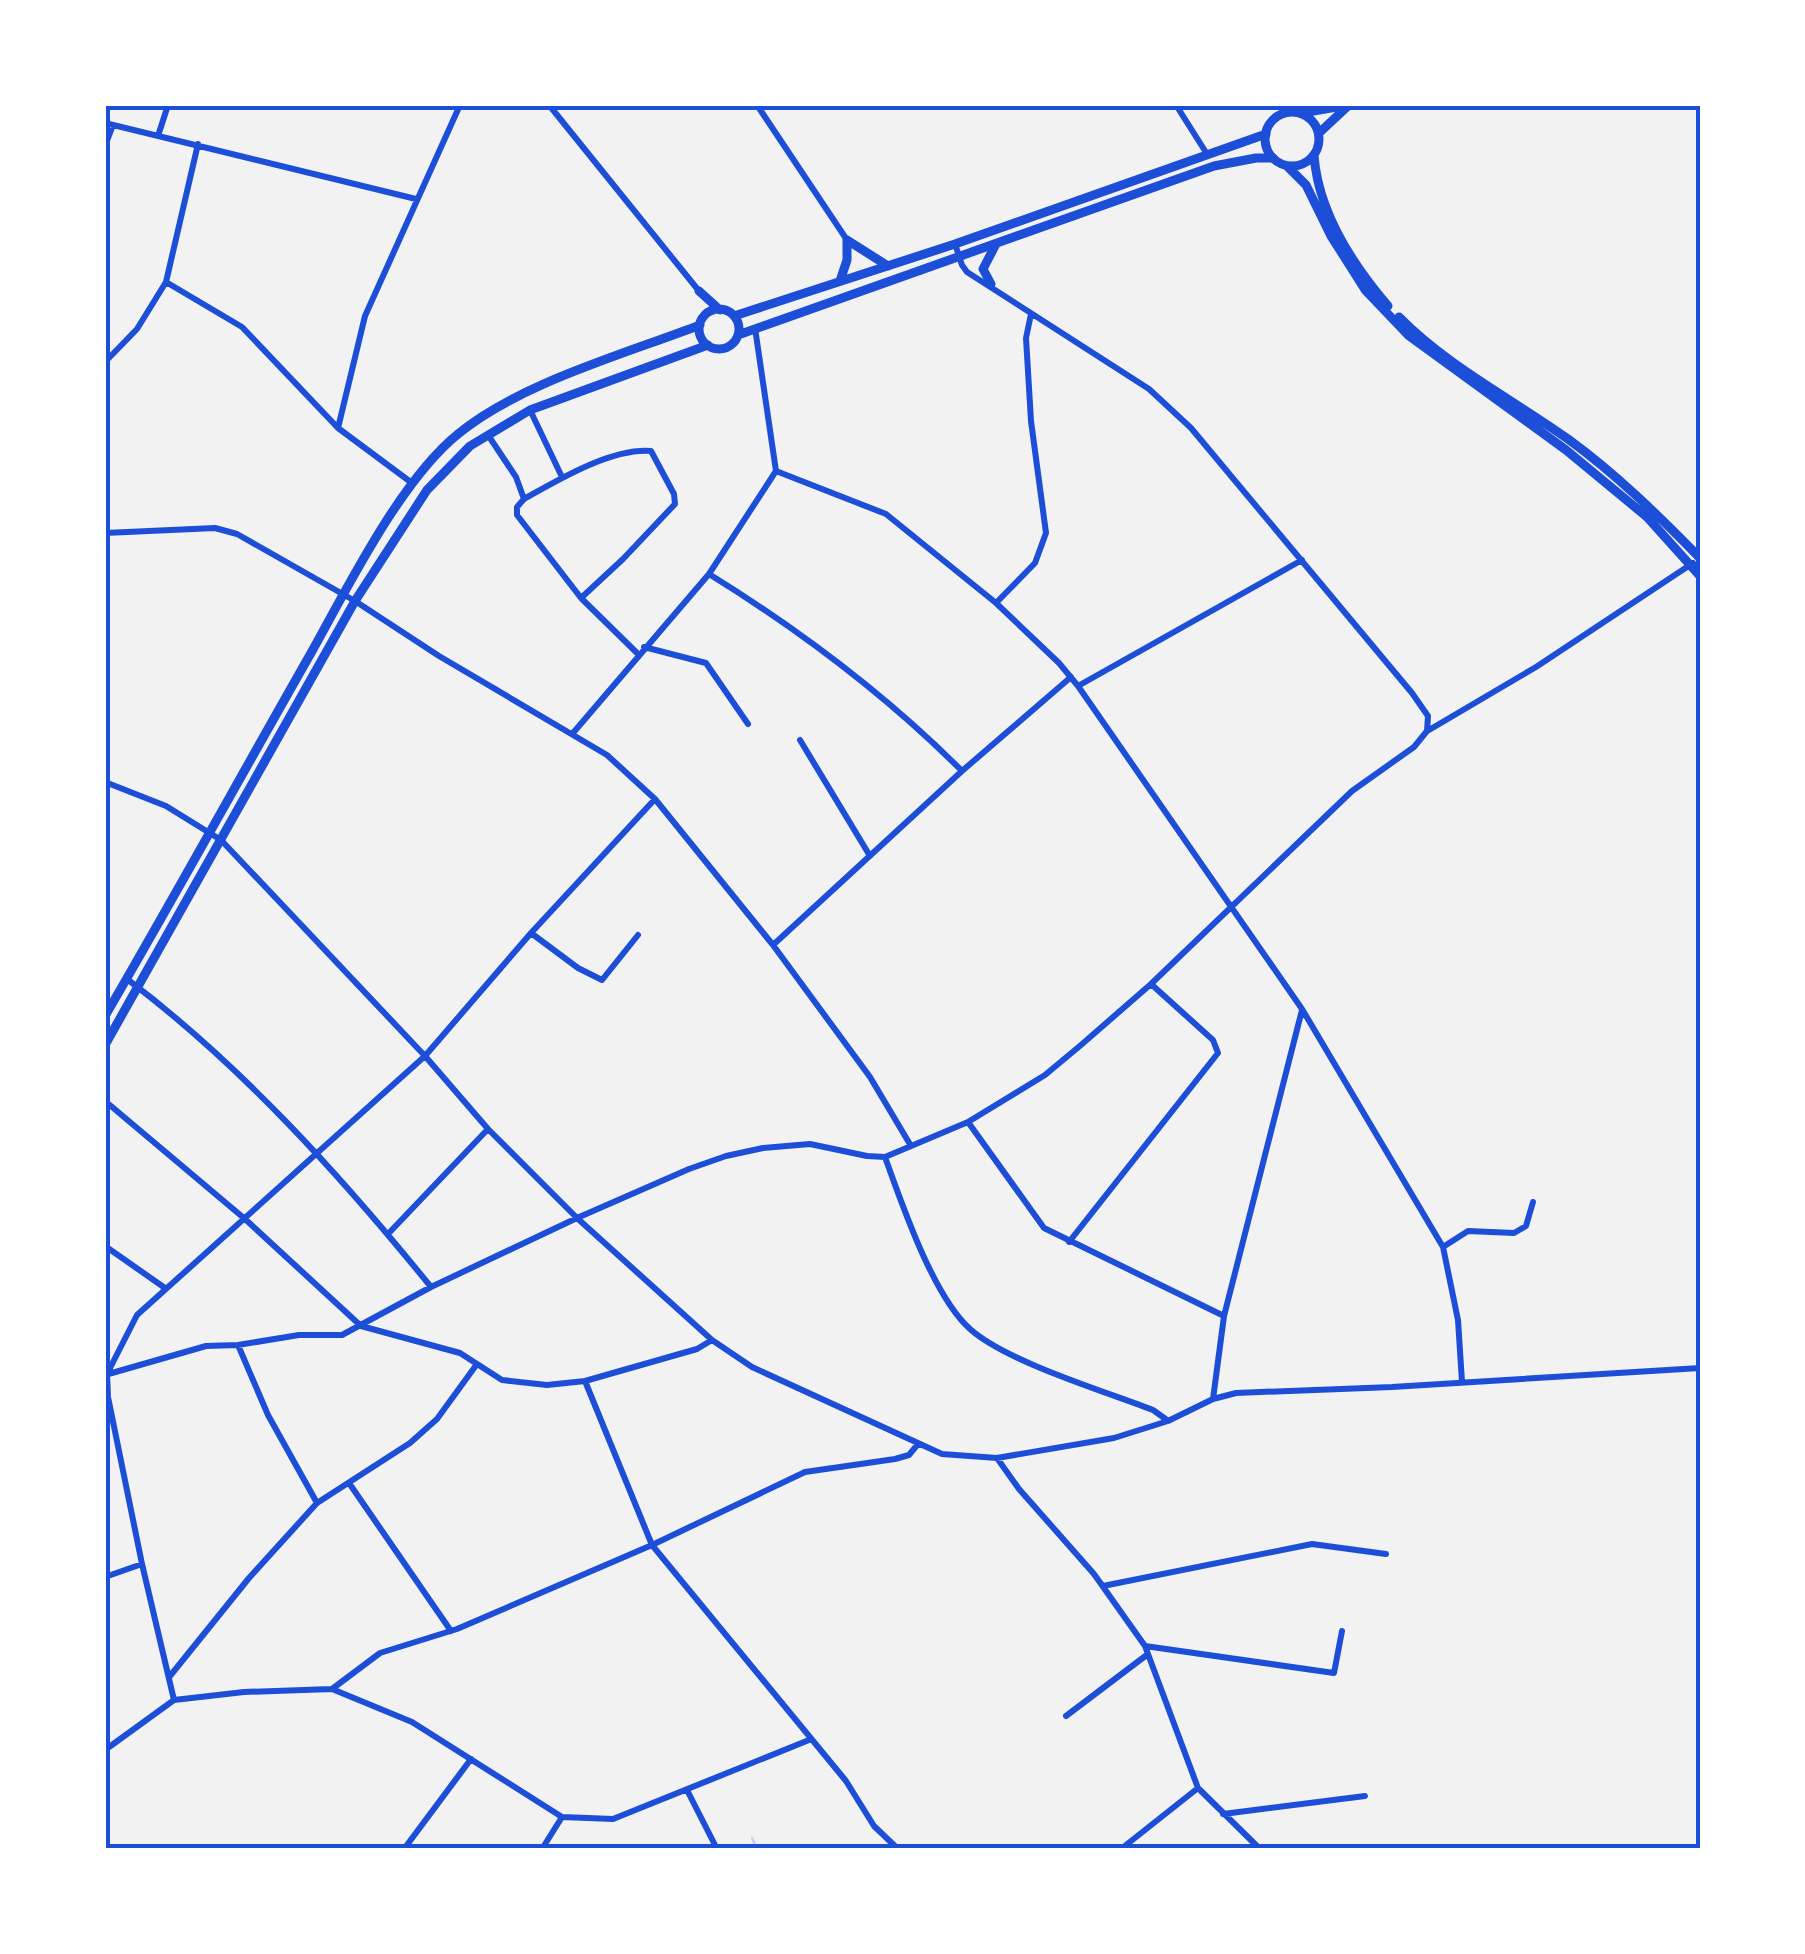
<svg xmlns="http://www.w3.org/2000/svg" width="1805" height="1954" font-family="'Noto Sans',sans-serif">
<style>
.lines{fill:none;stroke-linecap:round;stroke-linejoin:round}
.stream{stroke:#bfd3fe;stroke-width:2.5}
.minor{stroke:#1d4ed8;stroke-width:6}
.secondary{stroke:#1d4ed8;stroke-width:9}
.primary{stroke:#1d4ed8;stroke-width:9}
.neatline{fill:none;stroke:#1d4ed8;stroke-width:4}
</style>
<rect width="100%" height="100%" fill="#f2f2f2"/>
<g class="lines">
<!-- stream -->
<path class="stream" d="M752,1838L757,1849"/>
<!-- minor -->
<path class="minor" d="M549,105L699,291
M757,105L847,240
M1176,105L1207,154
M1287,105L1288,112
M105,123L416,199
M158,136L168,105
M105,146L113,125
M166,282L242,327L338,428L412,483
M105,362L137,329L166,282L198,144
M530,410L562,477
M338,428L365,316L460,105
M488,435L516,477L524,499L517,507V515L581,598
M776,471L886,514L996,603L1059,663L1078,686L1302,1009L1443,1247L1458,1320L1462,1382
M524,499C558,480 611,448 651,451L674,494L675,504L623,559L581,598L638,654
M105,533L215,528L237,534L355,601L439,656L607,755L655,799L773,945L870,1077L911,1146
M709,574C801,631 885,694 962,771
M996,603L1035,563L1046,533L1031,421L1026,338L1031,314
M644,647L706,663L748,724
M1078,686L1302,560
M1429,730L1536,667L1693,563
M573,733L709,574L776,471L755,328
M800,740L870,856
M105,782L166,806L221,840L425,1056L488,1129L577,1218L712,1340L752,1367L942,1454L997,1458L1114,1438L1168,1421L1213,1399L1236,1393L1392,1387L1700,1368
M531,933L578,968L602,980L638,935
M773,945L962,771L1071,677
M127,979C241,1065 341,1176 431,1287
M105,1101L245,1219L361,1326L460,1353L502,1380L547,1385L585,1381L697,1349L712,1340
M968,1122L1044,1228L1224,1316
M885,1157C902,1204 933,1296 970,1329C1007,1362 1104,1391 1153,1410L1167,1420
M388,1234L488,1129
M1069,1242L1218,1053L1213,1040L1151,984
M105,1246L165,1288
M1443,1247L1468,1231L1514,1233L1526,1226L1533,1202
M238,1345L268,1415L317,1503
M105,1375L206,1346L238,1345L299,1335H342L431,1287L577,1218L689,1169L726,1156L763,1148L810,1144L867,1156L885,1157L968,1122L1045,1075L1081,1045L1151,984L1352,791L1414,747L1427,731L1428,716L1412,693L1191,428L1149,389L967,272L962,265L955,244
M585,1381L652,1545L846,1781L874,1826L898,1849
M1213,1399L1224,1316L1302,1010
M997,1458L1019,1489L1094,1574L1145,1646L1198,1788L1121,1849
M349,1483L451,1631
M105,1577L142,1564
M1103,1586L1312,1544L1386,1554
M1145,1646L1334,1673L1342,1631
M170,1676L249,1578L317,1503L410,1443L437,1419L477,1364
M332,1689L412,1722L562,1817
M174,1700L142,1564L108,1397L107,1374L137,1315L425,1056L531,933L655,799
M1066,1716L1148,1654
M105,1750L174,1700L244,1692L332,1689L380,1653L457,1629L652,1545L805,1472L895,1459L909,1455L918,1444
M1198,1788L1260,1849
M687,1790L717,1849
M1223,1814L1365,1796
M404,1849L471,1759
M542,1849L562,1817L613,1819L809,1740"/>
<!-- secondary -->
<path class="secondary" d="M847,240L888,266
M840,281L847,260V240
M991,284L983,269L996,244
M699,291L720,310
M699 329a20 20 0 1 1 40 0a20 20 0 1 1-40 0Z
M734,316L955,244L1266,134
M738,335L1214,166L1256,158H1273
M105,1016C175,896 242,774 311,653C348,587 400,481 458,434C520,383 625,354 700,325
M105,1045L355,601L427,490L470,446L530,410L708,345"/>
<!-- primary -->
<path class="primary" d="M1265 139a27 27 0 1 1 54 0a27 27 0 1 1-54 0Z
M1302,113L1348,105
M1319,133L1349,105
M1314,155C1318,212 1352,264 1388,306
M1287,166L1306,185L1331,236L1366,291L1408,335L1566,450L1647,517L1700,576
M1399,317C1447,366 1512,399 1568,439C1616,474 1659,516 1700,558"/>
</g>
<!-- border -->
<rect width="1805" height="1954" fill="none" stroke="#ffffff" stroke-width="215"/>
<rect x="108" y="108" width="1590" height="1738" class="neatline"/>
</svg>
